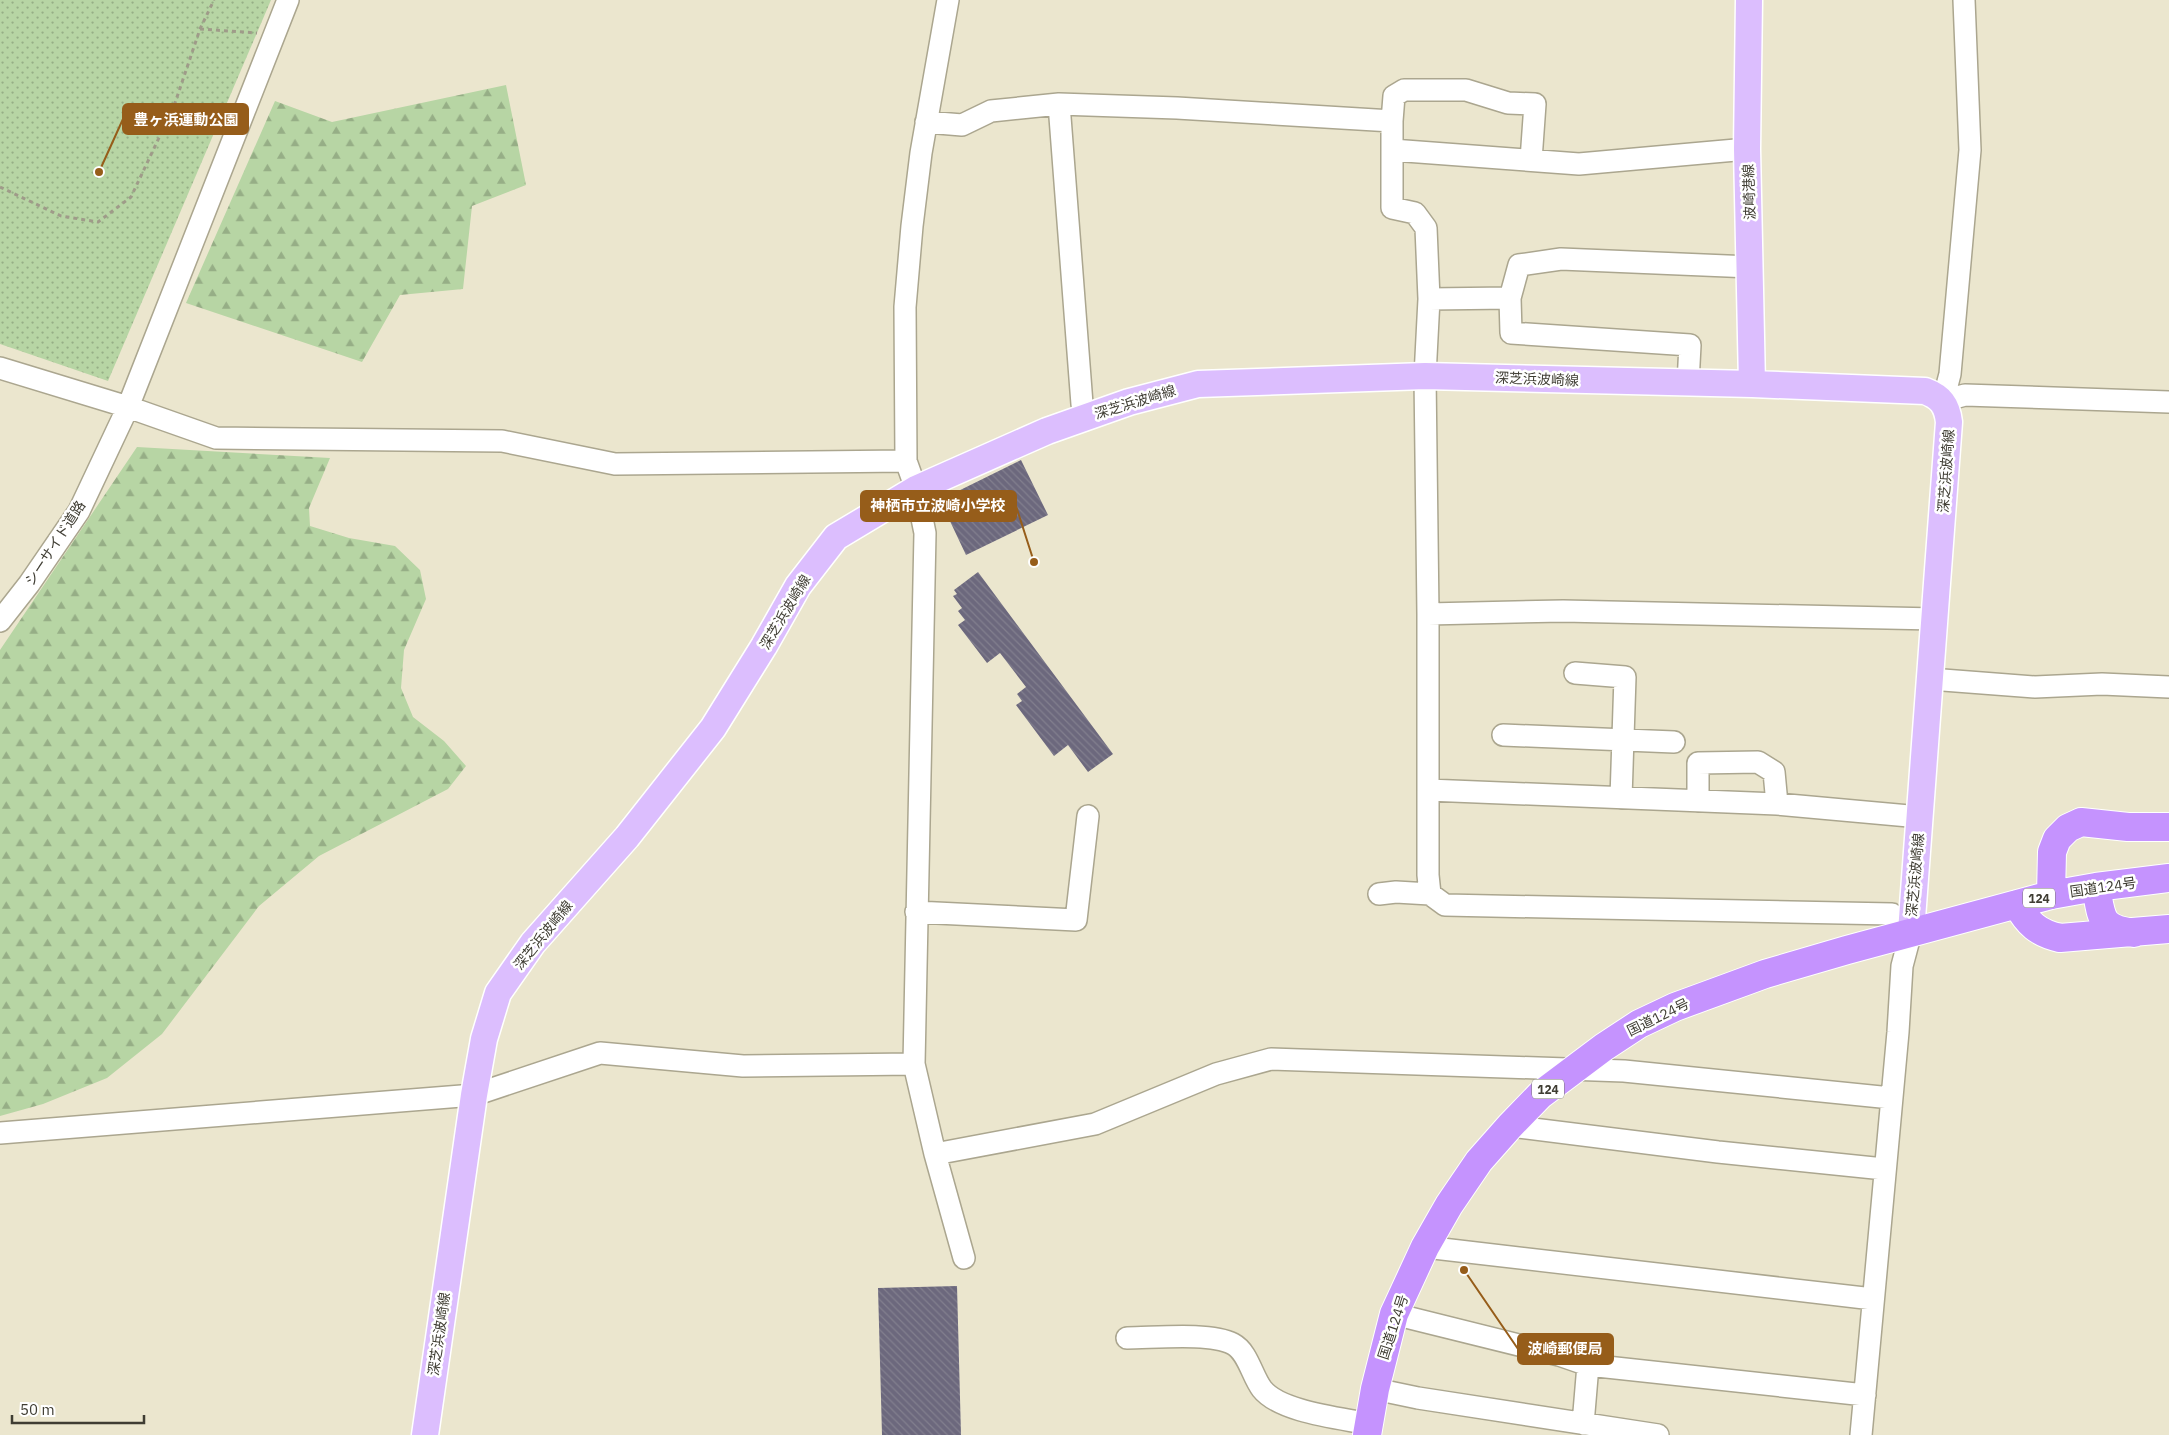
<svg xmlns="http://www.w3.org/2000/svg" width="2169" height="1435" font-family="'IBM Plex Sans','Noto Sans JP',sans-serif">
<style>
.grass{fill:url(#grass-dots)}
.forest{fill:url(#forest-firs)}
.building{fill:url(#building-back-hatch)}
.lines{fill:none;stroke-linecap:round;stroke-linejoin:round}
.minor-casing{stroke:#aba68f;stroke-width:24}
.major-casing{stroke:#fff;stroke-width:29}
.highway-casing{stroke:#fff;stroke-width:30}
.path{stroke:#9f9b89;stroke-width:3;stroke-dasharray:4 4;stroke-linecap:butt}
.minor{stroke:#fff;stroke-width:21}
.major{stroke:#dcbefe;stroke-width:26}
.highway{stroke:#c593fe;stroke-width:28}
.labels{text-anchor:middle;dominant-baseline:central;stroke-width:5;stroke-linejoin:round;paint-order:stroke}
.shield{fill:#fff;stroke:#797770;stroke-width:1}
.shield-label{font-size:12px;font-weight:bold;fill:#3f3d33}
.street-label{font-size:14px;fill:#3f3d33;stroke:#fff}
.leader{fill:none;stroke:#965d1a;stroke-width:2}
.callout-dot{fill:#965d1a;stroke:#fff;stroke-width:2}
.callout{fill:#965d1a;stroke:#965d1a;stroke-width:2}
.callout-label{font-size:15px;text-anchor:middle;font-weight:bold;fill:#fff}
</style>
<defs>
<pattern id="grass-dots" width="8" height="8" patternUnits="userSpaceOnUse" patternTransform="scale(1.25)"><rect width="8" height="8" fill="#b7d5a4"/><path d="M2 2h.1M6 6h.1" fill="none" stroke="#96ae86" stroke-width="1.8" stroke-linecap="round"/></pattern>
<pattern id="forest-firs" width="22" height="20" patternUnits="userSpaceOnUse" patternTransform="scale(1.25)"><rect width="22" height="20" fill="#b7d5a4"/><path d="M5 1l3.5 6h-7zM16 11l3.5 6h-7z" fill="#96ae86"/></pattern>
<pattern id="building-back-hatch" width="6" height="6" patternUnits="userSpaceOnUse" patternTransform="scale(1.25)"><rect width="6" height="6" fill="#6c687d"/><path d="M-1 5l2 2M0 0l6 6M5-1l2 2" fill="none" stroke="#827f8e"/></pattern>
</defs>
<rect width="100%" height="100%" fill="#ebe6ce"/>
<!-- grass -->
<path class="grass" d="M0,0H271L108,381L0,344Z"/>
<!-- forest -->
<path class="forest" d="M506,85L526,185L472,206L463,289L400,295L362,362L186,303L275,101L332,122Z
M137,447L330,458L309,508L310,526L349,538L395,546L420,570L426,599L404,650L401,688L413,717L444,741L466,766L448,789L319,856L259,906L162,1034L107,1078L43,1104L0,1116V650Z"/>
<!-- building -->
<path class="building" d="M1021,460L1048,515L966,555L940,500Z
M978,572L1113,754L1088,772L1068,745L1054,756L1016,705L1022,701L1017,694L1026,687L1000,653L987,663L958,625L965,620L958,611L962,608L953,596L957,594L954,590Z
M957,1286L961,1435H882L878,1288Z"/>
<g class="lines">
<defs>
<path id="minor" d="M948,0L921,153L912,226L905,307L906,461L916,489L925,533L914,1064L935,1154L964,1258
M1059,104L1082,404L1086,417
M926,122L962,125L991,111L1059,104L1177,108L1392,121
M1392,150L1579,164L1747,149
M1429,299L1510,298
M0,368L128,407L216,438L502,441L615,464L906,461
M1688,383L1690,345L1511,333L1510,298L1519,265L1561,259L1751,267
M1943,401L1950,374L1970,150L1964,0
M1943,401L1965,395L2169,402
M1428,614L1563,611L1935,619
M0,621L29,584L79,511L128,407L288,0
M1575,673L1625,677L1621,798
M1930,679L2035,687L2102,684L2169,687
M1503,735L1674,742
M1428,790L1777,804L1920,817
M1698,801V763L1758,762L1774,772L1777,804
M1379,894L1396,892L1430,894L1445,905L1892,914L1911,932L1902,966L1898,1032L1861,1435
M1430,894L1428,875V614L1425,376L1429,299L1426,228L1415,213L1392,208V121L1394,96L1404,90H1466L1508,103L1535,104L1531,160
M916,912L1076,920L1088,816
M1510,1126L1718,1152L1884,1169
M0,1133L474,1095L600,1053L743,1066L914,1064
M935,1154L1095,1124L1216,1074L1271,1059L1624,1071L1891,1098
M1425,1247L1873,1299
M1394,1314L1559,1355L1588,1365L1865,1395
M1127,1338C1154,1338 1210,1332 1233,1344C1248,1352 1252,1376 1262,1389C1280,1412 1340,1418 1369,1424
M1375,1389L1418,1398L1658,1435
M1583,1424L1588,1365"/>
<path id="major" d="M1749,0L1747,149L1752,384
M425,1435L474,1095L484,1039L498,993L533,943L627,837L713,728L764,646L798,586L836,537L916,489L1047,431L1129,402L1198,384L1425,376L1752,384L1925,391C1941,397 1947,405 1949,422L1911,932"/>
<path id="highway" d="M2096,887C2102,918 2099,928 2134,933
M2051,895L2052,852L2057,839L2068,828L2081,822L2128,827H2169
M2017,904C2028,924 2038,933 2060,938L2169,929
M1367,1435L1375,1389L1394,1314L1425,1247L1449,1205L1479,1161L1510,1126L1540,1095L1604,1047L1639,1024L1675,1007L1765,974L1847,950L2051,895L2096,887L2169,878"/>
</defs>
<!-- minor casing -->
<use href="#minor" class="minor-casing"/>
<!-- major casing -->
<use href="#major" class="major-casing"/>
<!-- highway casing -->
<use href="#highway" class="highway-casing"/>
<!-- path -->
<path class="path" d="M200,29L257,33
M0,187L61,216L98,222L131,197L174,106L200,29L214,0"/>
<!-- minor -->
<use href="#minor" class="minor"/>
<!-- major -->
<use href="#major" class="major"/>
<!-- highway -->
<use href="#highway" class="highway"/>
</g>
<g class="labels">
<!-- shield labels -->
<g class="shield">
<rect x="2023" y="888.5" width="32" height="19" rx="4"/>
<rect x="1532" y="1079.5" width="32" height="19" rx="4"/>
</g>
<g class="shield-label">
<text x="2039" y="898">124</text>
<text x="1548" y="1089">124</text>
</g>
<!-- street labels -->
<g class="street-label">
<text transform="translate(1749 192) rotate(-92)">波崎港線</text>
<text transform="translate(1537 379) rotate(2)">深芝浜波崎線</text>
<text transform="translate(1135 402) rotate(-17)">深芝浜波崎線</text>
<text transform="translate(1946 471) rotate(-86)">深芝浜波崎線</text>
<text transform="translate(55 543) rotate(-57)">シーサイド道路</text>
<text transform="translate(785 612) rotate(-59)">深芝浜波崎線</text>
<text transform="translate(1915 875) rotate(-85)">深芝浜波崎線</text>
<text transform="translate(2103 887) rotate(-8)">国道124号</text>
<text transform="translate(543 935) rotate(-51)">深芝浜波崎線</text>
<text transform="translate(1658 1017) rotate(-26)">国道124号</text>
<text transform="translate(1393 1327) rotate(-72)">国道124号</text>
<text transform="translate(439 1334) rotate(-82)">深芝浜波崎線</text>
</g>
</g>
<!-- callouts -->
<path class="leader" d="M99 172L123 119M1034 562L1016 506M1464 1270L1518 1349"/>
<g class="callout-dot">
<circle cx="99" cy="172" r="5"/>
<circle cx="1034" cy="562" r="5"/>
<circle cx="1464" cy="1270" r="5"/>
</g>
<g class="callout">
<rect x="123" y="104" width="125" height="30" rx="5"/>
<rect x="861" y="491" width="155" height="30" rx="5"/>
<rect x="1518" y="1334" width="95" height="30" rx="5"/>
</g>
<g class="callout-label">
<text x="186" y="125">豊ヶ浜運動公園</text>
<text x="938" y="511">神栖市立波崎小学校</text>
<text x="1565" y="1354">波崎郵便局</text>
</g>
<!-- scale -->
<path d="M12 1415v8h132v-8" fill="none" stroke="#3f3d33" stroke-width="2.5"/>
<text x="20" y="1415" font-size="15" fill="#3f3d33" stroke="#ffffff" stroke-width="4" paint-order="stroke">50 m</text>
</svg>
